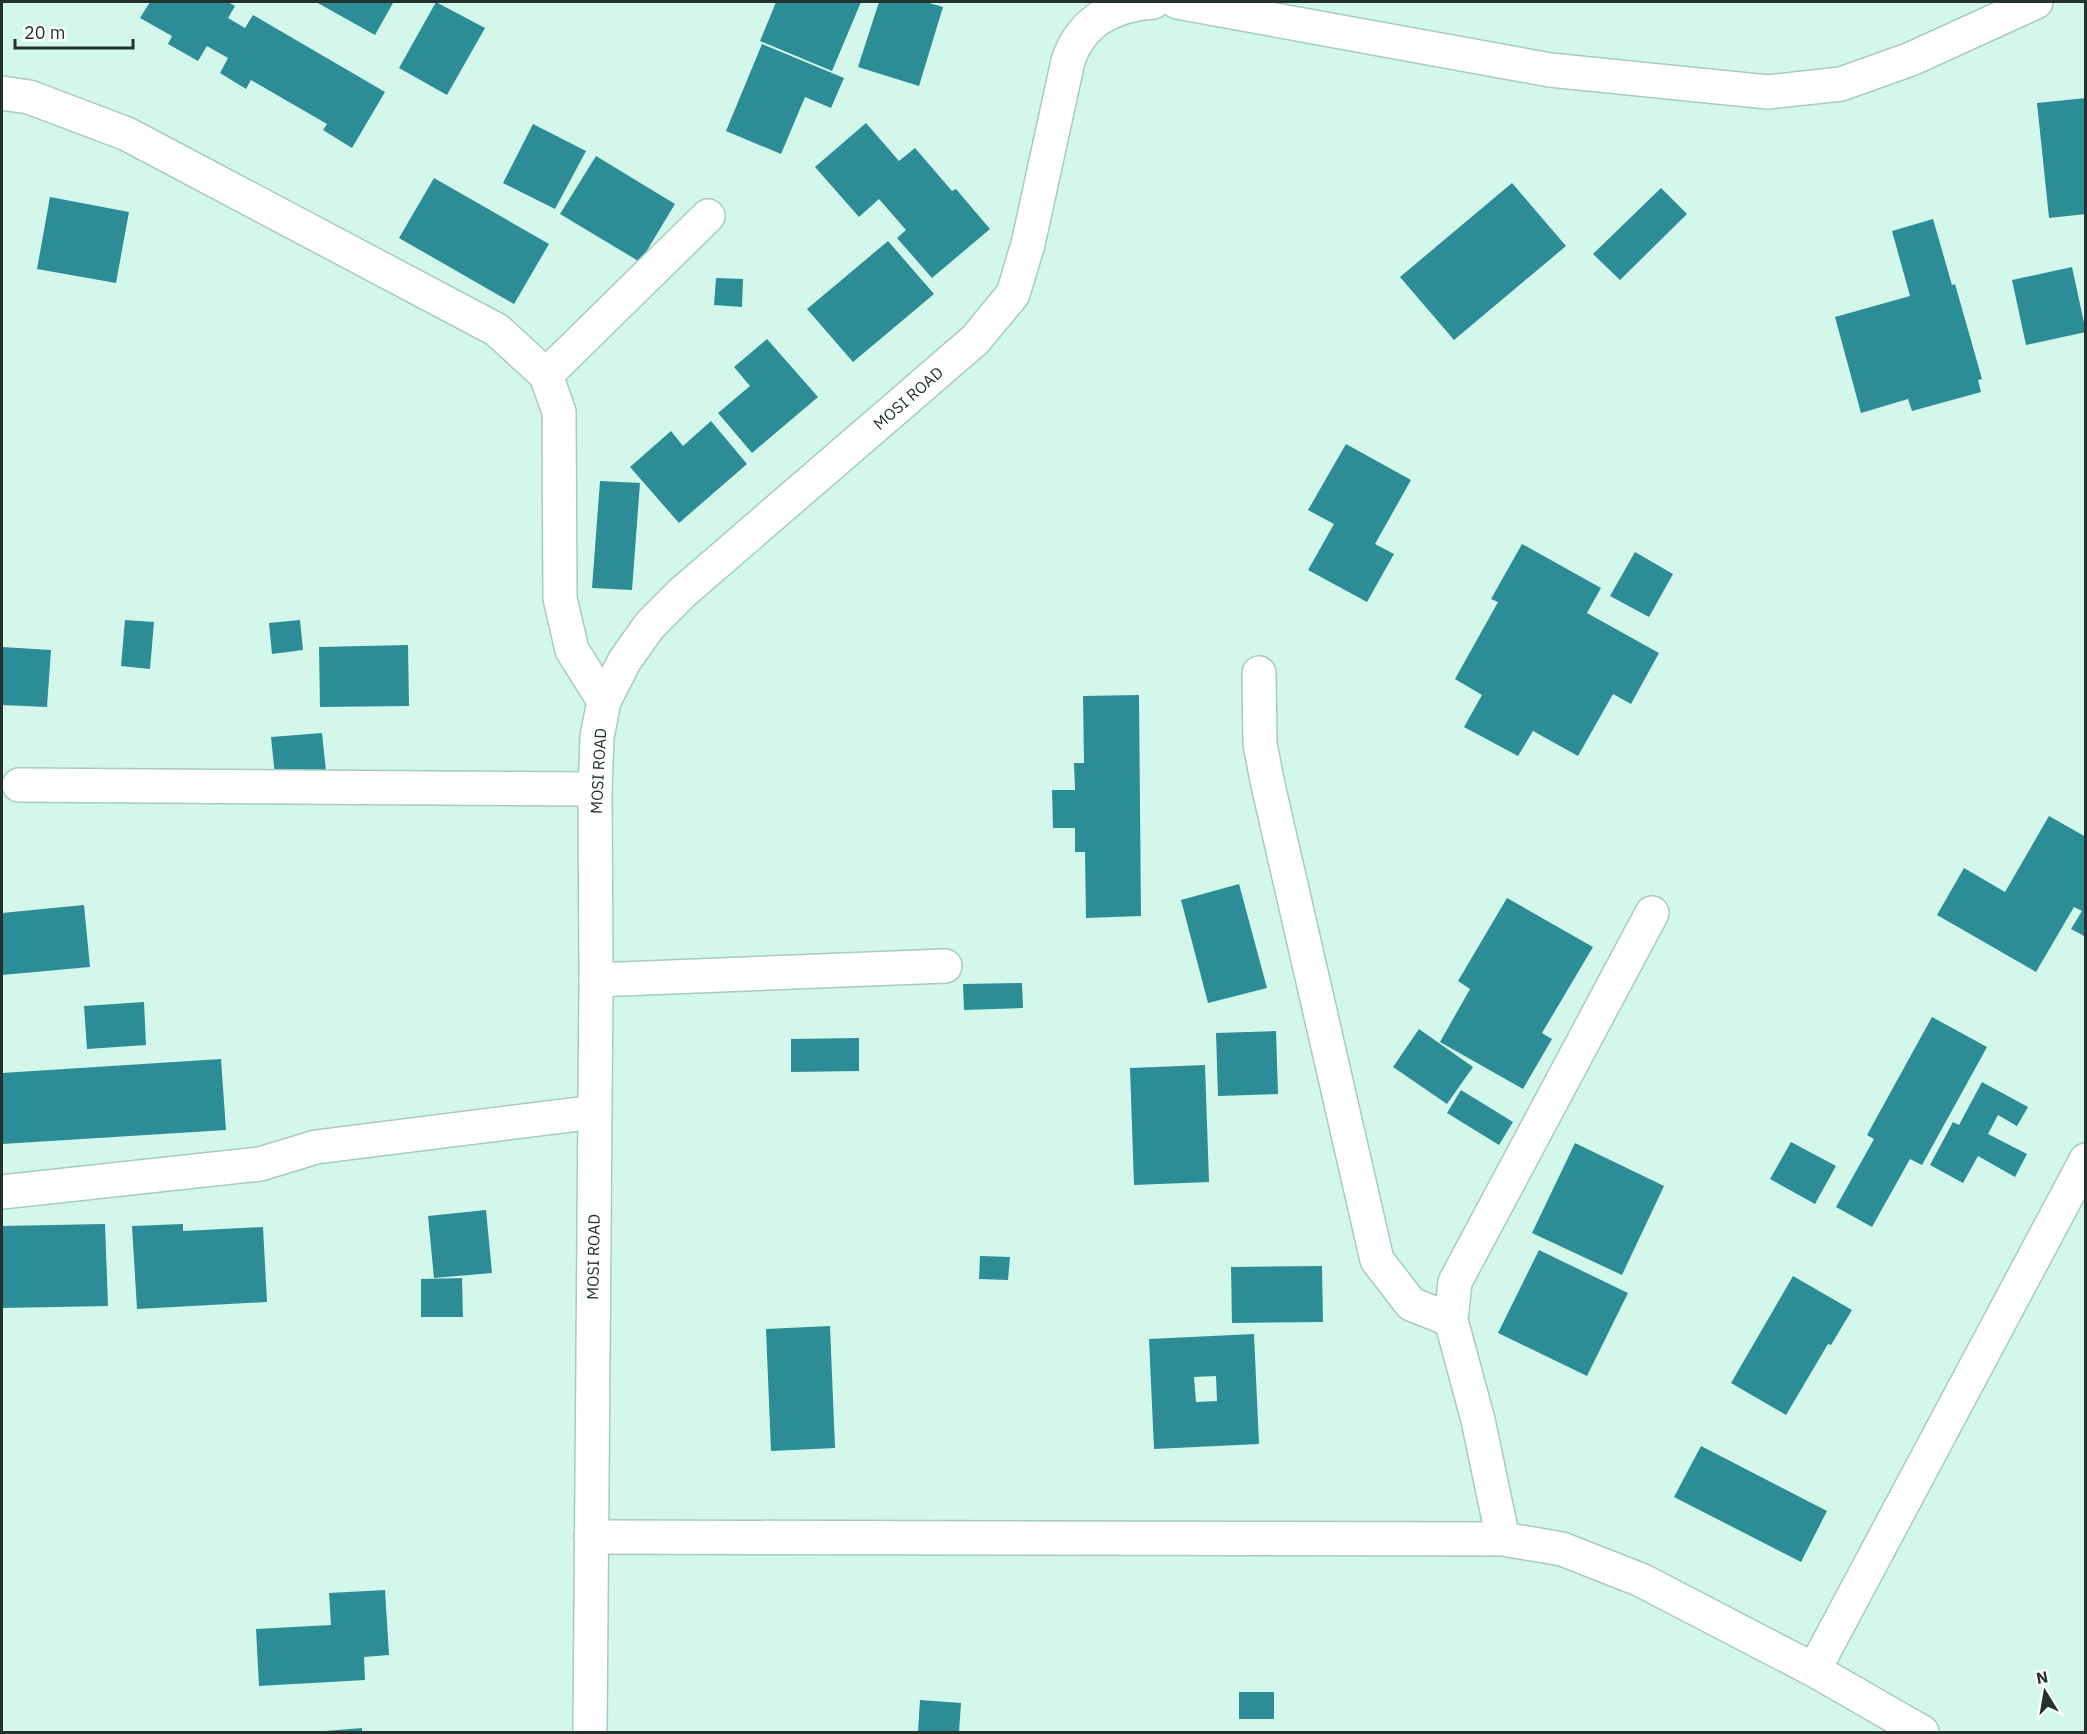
<svg xmlns="http://www.w3.org/2000/svg" width="2087" height="1734" font-family="'IBM Plex Sans',sans-serif">
<style>
.building{fill:#2d8d97;fill-rule:evenodd}
.lines{fill:none;stroke-linecap:round;stroke-linejoin:round}
.minor-casing{stroke:#a8cbc0;stroke-width:36}
.tertiary-casing{stroke:#a8cbc0;stroke-width:36}
.minor{stroke:#fff;stroke-width:33}
.tertiary{stroke:#fff;stroke-width:33}
.labels{text-anchor:middle;dominant-baseline:central;stroke-width:6;stroke-linejoin:round;paint-order:stroke}
.street-label{font-size:16px;fill:#24322e;stroke:#fff}
</style>
<rect width="100%" height="100%" fill="#d3f7eb"/>
<!-- building -->
<path class="building" d="M150,2H228L235,6L228,18L245,28L253,15L385,92L352,148L323,130L327,124L251,80L246,89L220,73L228,58L207,46L198,61L168,44L172,36L140,18Z
M316,2H391L393,3L375,35Z
M436,2L485,28L447,95L399,68Z
M776,2H861L832,71L760,41Z
M879,2H926L943,7L919,86L858,67Z
M762,44L844,78L831,108L805,97L781,154L726,131Z
M2086,98V214L2049,218L2037,103Z
M866,123L899,161L915,148L952,191L956,189L990,229L932,278L897,238L906,230L879,199L859,217L815,167Z
M533,124L586,151L555,209L503,183Z
M596,156L675,204L640,262L560,214Z
M434,178L549,244L514,304L399,238Z
M1512,183L1566,246L1454,340L1400,277Z
M1661,188L1687,214L1620,280L1593,254Z
M50,197L129,212L116,283L37,269Z
M1933,219L1952,285L1955,284L1982,379L1978,380L1981,392L1912,411L1908,399L1861,413L1835,317L1910,296L1892,231Z
M888,241L934,294L853,362L807,309Z
M2072,267L2086,332L2026,345L2012,280Z
M716,278L743,279L742,307L714,305Z
M767,339L818,397L752,453L718,413L750,386L734,367Z
M711,421L747,464L679,523L630,467L671,431L683,446Z
M1346,444L1411,480L1375,544L1394,554L1367,602L1308,570L1334,524L1308,510Z
M600,481L640,483L632,590L592,588Z
M1522,544L1601,588L1587,613L1659,653L1631,704L1613,694L1578,756L1533,731L1518,756L1464,727L1482,695L1455,679L1498,602L1491,599Z
M1635,552L1673,574L1649,617L1610,596Z
M125,620L154,622L150,669L121,666Z
M300,620L303,650L272,654L269,623Z
M408,645L409,706L320,707L319,647Z
M2,647L51,650L47,707L2,705Z
M1139,695L1141,916L1086,918L1085,852H1075V828H1053L1052,790H1075L1074,763H1084L1083,696Z
M322,733L326,771L275,776L271,737Z
M2049,816L2086,837V937L2071,929L2082,911L2074,907L2036,972L1937,915L1964,868L2005,892Z
M1239,884L1267,988L1208,1003L1181,900Z
M1507,898L1593,947L1542,1033L1552,1039L1523,1089L1440,1042L1470,989L1458,981Z
M84,905L90,967L2,975V913Z
M1022,983L1023,1008L964,1010L963,984Z
M144,1002L146,1045L87,1049L84,1006Z
M1932,1017L1987,1047L1922,1165L1910,1159L1872,1227L1836,1207L1874,1139L1867,1135Z
M1419,1029L1473,1067L1447,1104L1393,1067Z
M1276,1031L1278,1094L1218,1096L1216,1033Z
M859,1038V1071L791,1072V1039Z
M221,1059L226,1130L2,1144V1073Z
M1205,1065L1209,1182L1134,1185L1130,1068Z
M1982,1082L2028,1107L2017,1126L1998,1115L1988,1134L2027,1154L2015,1177L1978,1156L1963,1183L1930,1165L1953,1122L1959,1125Z
M1461,1090L1513,1122L1499,1145L1447,1113Z
M1791,1142L1836,1166L1815,1204L1770,1179Z
M1575,1143L1664,1186L1622,1275L1532,1233Z
M486,1210L492,1273L434,1278L428,1216Z
M105,1224L108,1306L2,1308V1226Z
M183,1224V1231L263,1227L267,1302L137,1309L132,1226Z
M1539,1250L1628,1293L1587,1376L1498,1333Z
M980,1256L1010,1257L1008,1280L979,1279Z
M1322,1266L1323,1322L1232,1323L1231,1267Z
M1793,1276L1852,1310L1831,1345L1828,1344L1786,1415L1731,1383Z
M462,1278L463,1317H421V1279Z
M830,1326L835,1448L771,1451L766,1329Z
M1254,1334L1259,1444L1154,1449L1149,1339ZM1216,1376L1217,1401L1196,1402L1194,1377Z
M1701,1446L1827,1511L1801,1562L1674,1497Z
M385,1590L389,1655L364,1657L365,1680L259,1686L256,1629L331,1625L329,1593Z
M1239,1692H1274V1719H1239Z
M920,1700L961,1703L959,1732H918Z
M362,1728V1732H325V1731Z"/>
<g class="lines">
<defs>
<path id="minor" d="M2,93L29,97L127,134L497,330L546,375L559,412L560,598L572,650L604,701
M546,375L708,216
M1259,673L1260,744L1268,785L1377,1260L1411,1304L1451,1320
M19,785L595,789
M596,980L945,966
M2,1192L260,1164L316,1147L595,1112
M591,1537L1503,1539L1562,1549L1641,1580L1814,1670L1922,1732
M1503,1539L1478,1420L1451,1320L1455,1282L1652,913
M1814,1670L2086,1160"/>
<path id="tertiary" d="M1177,2L1550,70L1768,92L1841,84L1911,59L2036,2
M590,1732L596,980L595,789L597,737L604,701L625,660L650,625L683,592L975,340L1013,294L1028,244L1068,61C1081,22 1112,5 1153,2"/>
</defs>
<!-- minor casing -->
<use href="#minor" class="minor-casing"/>
<!-- tertiary casing -->
<use href="#tertiary" class="tertiary-casing"/>
<!-- minor -->
<use href="#minor" class="minor"/>
<!-- tertiary -->
<use href="#tertiary" class="tertiary"/>
</g>
<g class="labels">
<!-- street labels -->
<g class="street-label">
<text transform="translate(908 398) rotate(-41)">MOSI ROAD</text>
<text transform="translate(598 771) rotate(-87)">MOSI ROAD</text>
<text transform="translate(593 1257) rotate(-89)">MOSI ROAD</text>
</g>
</g>
<!-- border -->
<rect width="2087" height="1734" fill="none" stroke="#24322e" stroke-width="6"/>
<!-- north arrow -->
<g transform="translate(2045 1692) rotate(349)" stroke="#ffffff" stroke-width="4.5" paint-order="stroke">
<path d="M0-4.5L10 22L0 15L-10 22Z" fill="#24322e"/>
<text y="-9" font-size="16" font-weight="bold" text-anchor="middle" fill="#24322e">N</text>
</g>
<!-- scale -->
<path d="M15 39v9h118v-9" fill="none" stroke="#24322e" stroke-width="3"/>
<text x="24" y="39" font-size="18" fill="#24322e" stroke="#ffffff" stroke-width="4.5" paint-order="stroke">20 m</text>
</svg>
